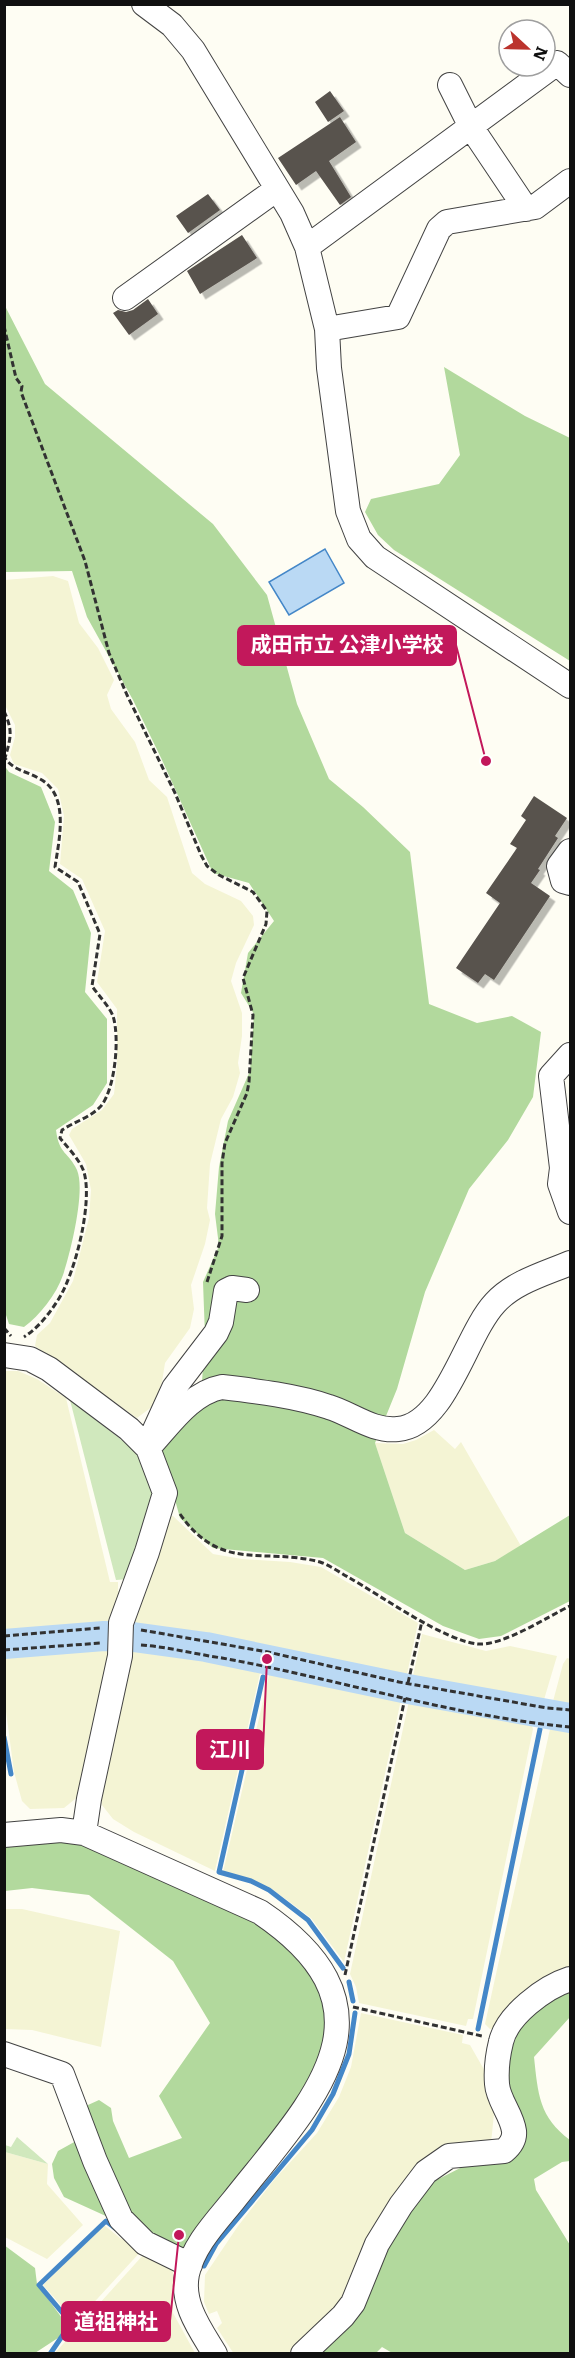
<svg xmlns="http://www.w3.org/2000/svg" width="575" height="2358" font-family="Literata,'Noto Sans JP',serif">
<style>
.farmland{fill:#f4f4d4}
.green{fill:#d0e8bd}
.forest{fill:#b2d99d}
.water{fill:#bad9f4;stroke:#4487c8;stroke-width:1.5}
.lines{fill:none;stroke-linecap:round;stroke-linejoin:round}
.stream{stroke:#4487c8;stroke-width:5}
.river{stroke:#bad9f4;stroke-width:30}
.building{fill:#58524d;filter:url(#shadow)}
.minor-casing{stroke:#434343;stroke-width:26}
.path{stroke:#323232;stroke-width:3;stroke-dasharray:6 3;stroke-linecap:butt}
.minor{stroke:#fff;stroke-width:24}
.leader{fill:none;stroke:#c2185b;stroke-width:2}
.callout-dot{fill:#c2185b;stroke:#fff;stroke-width:2}
.callout{fill:#c2185b;stroke:#c2185b;stroke-width:2}
.callout-label{font-size:21px;text-anchor:middle;font-weight:bold;fill:#fff}
</style>
<defs>
<filter id="shadow"><feDropShadow dx="5.5" dy="5.5" stdDeviation="0" flood-color="#0004"/></filter>
</defs>
<rect width="100%" height="100%" fill="#fefdf3"/>
<!-- farmland -->
<path class="farmland" d="M53,576L68,581L79,623L98,648L114,680L107,695L111,709L135,742L149,780L167,797L192,873L205,884L241,901L253,916L254,925L236,963L231,981L242,1013V1036L238,1063L240,1073L233,1097L221,1119L210,1164L207,1208L210,1220L205,1244L191,1285L194,1309L190,1328L165,1363L162,1382L153,1406L137,1418L35,1346L37,1335L50,1323L73,1281L89,1218L91,1190L86,1164L69,1135L72,1129L102,1110L114,1094L117,1065V1009L97,982L105,931L82,879L60,864L64,816L58,789L42,773L14,764L10,755L15,737V725L5,705V580Z
M4,1371H18L37,1379L66,1398L110,1582H118V1591L125,1592L113,1621L5,1631Z
M434,1430L455,1449L461,1442L521,1546L495,1561L465,1570L405,1533L375,1443L403,1444L416,1440Z
M173,1516L213,1554L242,1559L290,1562L321,1567L418,1623L407,1674L399,1676L198,1633L129,1624L167,1517Z
M422,1634L486,1651L510,1646L557,1656L543,1703L415,1680L413,1676Z
M146,1648L261,1669L215,1871L134,1832L113,1819L102,1805L100,1791L129,1650Z
M112,1649L80,1795L64,1808L30,1809L22,1801L14,1772L5,1704L4,1656Z
M567,1658L570,1659V1706L552,1705L563,1664Z
M270,1671L401,1700L344,1962L311,1918L291,1903L270,1888L253,1880L223,1872Z
M409,1701L532,1726L533,1729L473,2019H468L466,2026L359,2003L356,1987L350,1974Z
M550,1729L570,1731V1968L523,1992L500,2029H490L485,2024Z
M5,1909H22L120,1931L101,2047L32,2030L5,2029Z
M361,2013L463,2035L462,2043L470,2045L486,2073L487,2084L494,2114L491,2143L446,2148L346,2303L319,2329L289,2353L234,2354L217,2328L222,2323L217,2311L209,2314L204,2302L205,2275L238,2226L274,2180L317,2133L339,2097L351,2067Z
M5,2152L48,2164L47,2184L83,2225L47,2259L5,2237Z
M104,2225L120,2238L143,2249L76,2322L43,2285Z
M144,2254L173,2270V2313L195,2353L54,2354Z"/>
<!-- green -->
<path class="green" d="M70,1400L128,1445L140,1457L153,1490L129,1579L116,1580Z
M17,2137L48,2164L5,2152V2145L11,2147Z"/>
<!-- forest -->
<path class="forest" d="M4,304L45,384L213,524L267,595L297,704L329,779L363,807L410,852L429,1004L477,1023L512,1016L541,1032L533,1097L508,1140L469,1189L425,1292L397,1389L375,1443L405,1533L465,1570L495,1561L570,1515V1601L501,1636L479,1639L443,1626L323,1558L213,1548L180,1518L156,1431L202,1382L205,1336L203,1282L219,1246L215,1214L219,1167L228,1121L250,1071L254,1014L241,993L248,953L274,921L249,883L213,873L162,760L133,700L87,617L72,571L5,572Z
M444,367L525,416L570,438V661L394,550L378,535L365,512L371,499L439,484L460,455Z
M4,765L9,772L41,787L55,822L49,871L73,890L91,933L85,992L107,1019V1083L93,1105L56,1130C59,1155 69,1152 77,1170C86,1191 70,1254 63,1275C56,1295 40,1315 24,1327L9,1324L4,1309Z
M55,1841L89,1845L277,1933L318,1979L329,2026L310,2086L187,2250L163,2242L64,2197L54,2178L52,2164L58,2151L85,2136L88,2105L99,2100L111,2108L113,2121L129,2158L182,2138L159,2096L210,2023L173,1961L89,1895L32,1888L5,1891V1844Z
M570,1983V2017L534,2057C538,2094 539,2117 570,2140V2161L562,2162L534,2179L536,2190L570,2245V2353L394,2354L382,2347L376,2353L308,2354L359,2301L419,2189L472,2162L487,2165L498,2164L508,2127L507,2033Z
M4,2245L35,2268L37,2284L62,2318L61,2336L35,2353H5Z"/>
<!-- water -->
<path class="water" d="M325,549L344,583L289,615L269,582Z"/>
<g class="lines">
<!-- stream -->
<path class="stream" d="M266,1662L267,1659
M263,1677L219,1872L251,1881L269,1890L308,1920L343,1968
M543,1717V1714
M4,1737L11,1774
M349,1982L353,2001
M478,2029L540,1729
M200,2265L204,2266L216,2244L312,2130L333,2094L349,2054L355,2013
M50,2354L71,2323L39,2285L106,2221L115,2228"/>
<!-- river -->
<path class="river" d="M4,1644L104,1636L133,1637L206,1647L408,1689L570,1718"/>
</g>
<!-- building -->
<path class="building" d="M330,91L344,111L328,122L315,102Z
M340,117L356,142L329,161L351,197L340,205L316,171L296,185L278,158Z
M208,194L220,210L188,233L176,216Z
M242,235L257,258L200,294L187,271Z
M148,299L158,314L129,335L113,313L118,310L126,312L133,310Z
M534,796L567,818L555,836L558,838L538,869L540,870L531,883L550,896L494,980L485,974L478,983L456,968L500,903L486,893L517,848L510,844L526,820L521,816Z"/>
<g class="lines">
<defs>
<path id="minor" d="M144,4L172,25L193,50L292,213L307,247L327,329L329,368L348,511L359,539L375,557L570,686
M450,85L471,127L526,209
M307,247L557,63L570,75
M125,298L277,189
M327,329L398,317L439,229L447,222L535,207L570,181
M570,851L559,866L563,881L570,883
M570,1055L551,1076L562,1168L560,1184L570,1212
M4,1355L30,1359L49,1369L129,1429L148,1448L165,1493L147,1552L121,1623L120,1656L89,1799L84,1833
M153,1434L174,1388L216,1333L221,1322L226,1291L232,1288L247,1290
M148,1448C169,1426 190,1393 222,1387C256,1391 297,1396 329,1407C352,1414 373,1432 398,1429C446,1425 465,1335 495,1303C514,1282 544,1274 570,1263
M4,1835L61,1830L84,1833L260,1912C407,2011 312,2101 233,2201C215,2223 193,2246 187,2274C181,2304 200,2329 215,2354
M4,2054L62,2074L95,2161L121,2219L145,2243L190,2265
M303,2354L343,2316L353,2303L377,2244L401,2205L426,2172L449,2156L504,2151C510,2146 515,2140 514,2131C512,2115 498,2100 497,2084C496,2071 498,2054 501,2042C507,2015 545,1987 570,1979"/>
</defs>
<!-- minor casing -->
<use href="#minor" class="minor-casing"/>
<!-- path -->
<path class="path" d="M4,326L16,378L22,386L21,392L85,561L109,653L127,695L175,793L201,855L207,866L219,875L253,892L267,911L266,924L243,978L253,1015L249,1082L247,1093L225,1143L222,1163V1236L207,1282
M4,711C13,731 11,737 5,758C14,771 27,771 40,779C70,795 59,840 55,867L78,882L100,934L92,986C98,995 109,1006 113,1016C120,1038 115,1089 101,1106C91,1117 74,1122 62,1130L60,1138C68,1148 80,1160 84,1172C93,1203 75,1274 58,1300C49,1314 38,1328 24,1337
M4,1328L11,1336
M180,1514C221,1573 263,1547 320,1562C329,1565 339,1572 348,1577C380,1595 444,1641 478,1644C503,1646 547,1617 570,1606
M141,1630L268,1652L399,1682L547,1708L570,1710
M4,1636L101,1628
M141,1645C168,1647 195,1654 222,1658C338,1679 452,1716 570,1727
M4,1650L101,1643
M408,1683L422,1621
M345,1975L405,1698
M353,2007L482,2036"/>
<!-- minor -->
<use href="#minor" class="minor"/>
</g>
<!-- callouts -->
<path class="leader" d="M486 761L456 645M267 1659L263 1749M179 2235L170 2321"/>
<g class="callout-dot">
<circle cx="486" cy="761" r="6"/>
<circle cx="267" cy="1659" r="6"/>
<circle cx="179" cy="2235" r="6"/>
</g>
<g class="callout">
<rect x="238" y="626" width="218" height="39" rx="6"/>
<rect x="197" y="1730" width="66" height="39" rx="6"/>
<rect x="62" y="2302" width="108" height="39" rx="6"/>
</g>
<g class="callout-label">
<text x="347" y="652">成田市立 公津小学校</text>
<text x="230" y="1757">江川</text>
<text x="116" y="2329">道祖神社</text>
</g>
<!-- border -->
<rect width="575" height="2358" fill="none" stroke="#101010" stroke-width="12"/>
<!-- north arrow -->
<g transform="translate(527 48) rotate(112)"><circle r="28" fill="#ffffff" stroke="#9f9f9f" stroke-width="1.5"/>
<path d="M0-4.5L10 22L0 15L-10 22Z" fill="#bb332d"/>
<text y="-9" font-size="16" font-weight="bold" text-anchor="middle" fill="#101010">N</text>
</g>
</svg>
